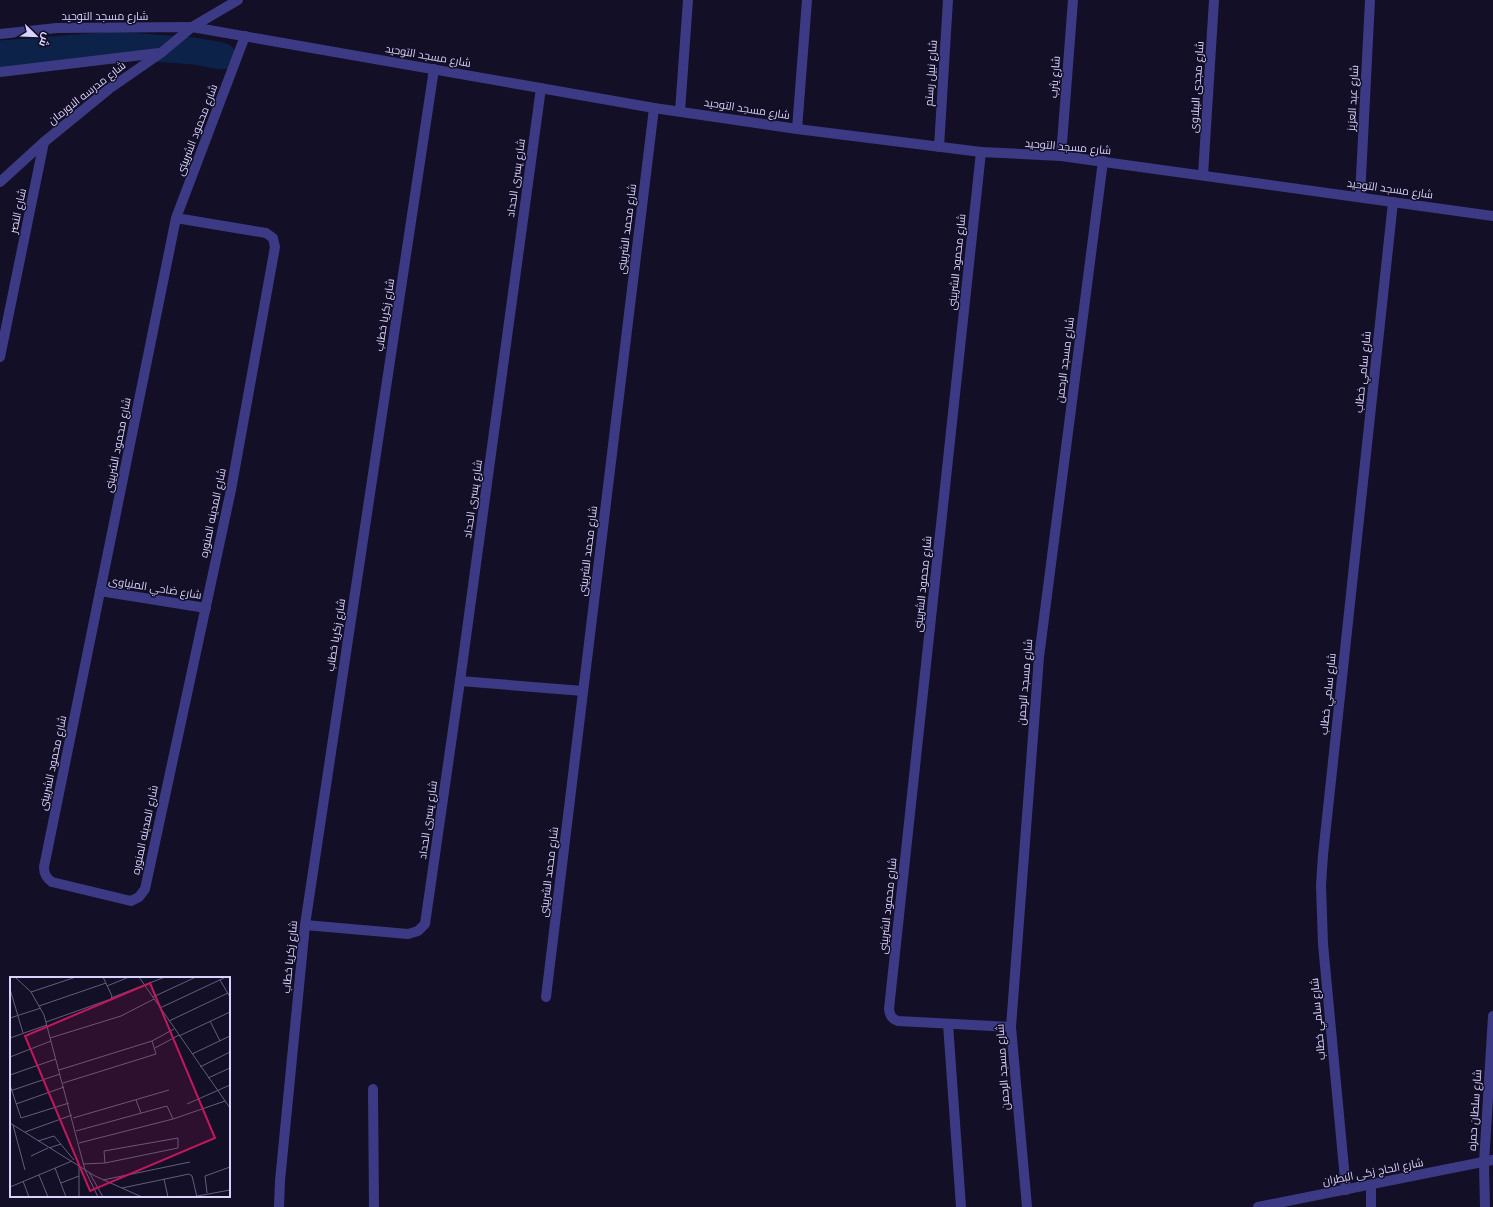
<svg xmlns="http://www.w3.org/2000/svg" width="1493" height="1207" font-family="'Nunito Sans',Cairo,sans-serif">
  <style>
    .lines { fill: none; stroke-linecap: round; stroke-linejoin: round }
    .canal { stroke: #0c2248; stroke-width: 27 }
    .minor { stroke: #3d3a85; stroke-width: 10 }
    .labels { text-anchor: middle; dominant-baseline: central; stroke-width: 3; stroke-linejoin: round; paint-order: stroke }
    .street-label { font-size: 11px; fill: #d9d4ff; stroke: #130f26 }
    .inset-road { fill: none; stroke: #625e7d; stroke-width: 1 }
    .view { fill: #c2185b; fill-opacity: 0.15; stroke: #c2185b; stroke-width: 2 }
    .inset-edge { fill: none; stroke: #d9d4ff; stroke-width: 2 }
  </style>
  <rect width="100%" height="100%" fill="#130f26"/>
  <g class="lines">
    <path class="canal" d="M0,54l115,-9 79,6 28,5"/>
    <g class="minor">
      <path d="M0,34l57,-6 135,-1 462,81 143,21 184,23 80,4 432,60"/>
      <path d="M0,72l159,-19"/>
      <path d="M680,111l8,-111"/>
      <path d="M797,129l10,-129"/>
      <path d="M939,147l9,-147"/>
      <path d="M981,152l-92,857c1,7 3,10 9,12l113,6"/>
      <path d="M1061,156l12,-156"/>
      <path d="M1203,175l11,-175"/>
      <path d="M0,182l44,-40 65,-53 52,-36 31,-26 46,-27"/>
      <path d="M1360,197l10,-197"/>
      <path d="M176,218l90,15 7,5 2,9 -44,243 -86,399 -6,8 -8,4 -79,-19c-6,-4 -8,-8 -8,-15l132,-649 69,-182"/>
      <path d="M0,357l44,-215"/>
      <path d="M100,591l106,17"/>
      <path d="M460,681l123,10"/>
      <path d="M305,925l103,9 10,-3 7,-7 35,-243 81,-593"/>
      <path d="M546,997l108,-889"/>
      <path d="M948,1024l13,183"/>
      <path d="M373,1089l1,118"/>
      <path d="M1371,1185v22"/>
      <path d="M1346,1190l-23,-246 -2,-59 2,-30 70,-653"/>
      <path d="M279,1207l1,-26 25,-256 129,-856"/>
      <path d="M1027,1207l-16,-180 28,-370 64,-496"/>
      <path d="M1258,1207l235,-47"/>
      <path d="M1485,1207l-1,-44 9,-147"/>
    </g>
  </g>
  <g class="labels">
    <g class="street-label">
      <text x="105" y="16">شارع مسجد التوحيد</text>
      <text transform="translate(428 56) rotate(10)">شارع مسجد التوحيد</text>
      <text transform="translate(931 73) rotate(-86)">شارع نبيل رستم</text>
      <text transform="translate(1055 77) rotate(-86)">شارع يثرب</text>
      <text transform="translate(1197 87) rotate(-86)">شارع مجدى الببلاوى</text>
      <text transform="translate(87 93) rotate(-38)">شارع مدرسه الاورمان</text>
      <text transform="translate(1353 98) rotate(-87)">شارع عبد العزيز</text>
      <text transform="translate(747 109) rotate(9)">شارع مسجد التوحيد</text>
      <text transform="translate(197 130) rotate(-69)">شارع محمود الشربينى</text>
      <text transform="translate(1068 147) rotate(5)">شارع مسجد التوحيد</text>
      <text transform="translate(516 178) rotate(-82)">شارع يسرى الحداد</text>
      <text transform="translate(1390 189) rotate(8)">شارع مسجد التوحيد</text>
      <text transform="translate(18 211) rotate(-78)">شارع النصر</text>
      <text transform="translate(627 229) rotate(-83)">شارع محمد الشربينى</text>
      <text transform="translate(957 262) rotate(-84)">شارع محمود الشربينى</text>
      <text transform="translate(385 315) rotate(-81)">شارع زكريا خطاب</text>
      <text transform="translate(1065 360) rotate(-83)">شارع مسجد الرحمن</text>
      <text transform="translate(1363 372) rotate(-84)">شارع سامي خطاب</text>
      <text transform="translate(118 445) rotate(-79)">شارع محمود الشربينى</text>
      <text transform="translate(473 499) rotate(-82)">شارع يسرى الحداد</text>
      <text transform="translate(213 513) rotate(-78)">شارع المدينه المنوره</text>
      <text transform="translate(588 551) rotate(-83)">شارع محمد الشربينى</text>
      <text transform="translate(923 584) rotate(-84)">شارع محمود الشربينى</text>
      <text transform="translate(155 588) rotate(9)">شارع ضاحي المنياوى</text>
      <text transform="translate(336 635) rotate(-81)">شارع زكريا خطاب</text>
      <text transform="translate(1025 682) rotate(-85)">شارع مسجد الرحمن</text>
      <text transform="translate(1328 694) rotate(-84)">شارع سامي خطاب</text>
      <text transform="translate(53 763) rotate(-78)">شارع محمود الشربينى</text>
      <text transform="translate(428 820) rotate(-82)">شارع يسرى الحداد</text>
      <text transform="translate(145 830) rotate(-78)">شارع المدينه المنوره</text>
      <text transform="translate(549 872) rotate(-83)">شارع محمد الشربينى</text>
      <text transform="translate(888 906) rotate(-84)">شارع محمود الشربينى</text>
      <text transform="translate(290 957) rotate(-84)">شارع زكريا خطاب</text>
      <text transform="translate(1318 1019) rotate(-95)">شارع سامي خطاب</text>
      <text transform="translate(1003 1067) rotate(-94)">شارع مسجد الرحمن</text>
      <text transform="translate(1475 1110) rotate(-86)">شارع سلطان حمزه</text>
      <text transform="translate(1373 1172) rotate(-11)">شارع الحاج زكى البطران</text>
    </g>
  </g>
  <g transform="translate(10 977)">
    <rect width="220" height="220" fill="#130f26"/>
    <path class="inset-road" d="M5,0l16,15 13,23 41,155 13,27M129,0l91,131M210,3l10,17M97,9l22,-9M0,12l13,44M21,15l45,-15M143,20l43,-20M101,21l54,-21M29,29l67,-23M150,31l66,-31M0,41l31,-10M159,44l59,-28M200,44l10,20M36,45l65,-23 1,-3 -9,-19M169,59l51,-24M0,61l37,-13M40,61l71,-22 33,-17M145,71l24,-13M182,77l38,-18M0,80l41,-16M190,90l30,-15M49,93l93,-29 22,-12M0,98l46,-16M198,101l22,-10M53,106l93,-29 -4,-13M0,108l11,33 48,-15M0,114l50,-17M126,123l5,13M6,127l48,-17M177,127l43,-19M63,141l96,-28M0,146l85,53 47,21M3,148l12,45M66,154l91,-25 6,13M15,155l47,-17M28,164l16,-5 20,24M69,166l94,-24 52,-18M39,171l12,-4M21,179l17,-8M73,187l22,-1 73,-15v-10l-74,13 1,12M45,191l11,29M79,195l14,25M29,198l9,22M154,202l4,18M93,203l87,-18M13,204l6,16M51,206l18,-7M0,210l62,-26M112,211l67,-14 3,2 5,21M197,216l-2,-17 25,-9M69,220v-31M182,220l38,-7"/>
    <path class="view" d="M140,6l65,155 -125,53 -65,-155z"/>
    <rect width="220" height="220" class="inset-edge"/>
  </g>
  <g transform="translate(36 36) rotate(113)" stroke="#130f26" stroke-width="3" paint-order="stroke">
  <path d="M0-3L7 15L0 10L-7 15Z" fill="#d9d4ff"/>
  <text y="-6" font-size="11" font-weight="bold" text-anchor="middle" fill="#d9d4ff">ش</text>
  </g>
</svg>
